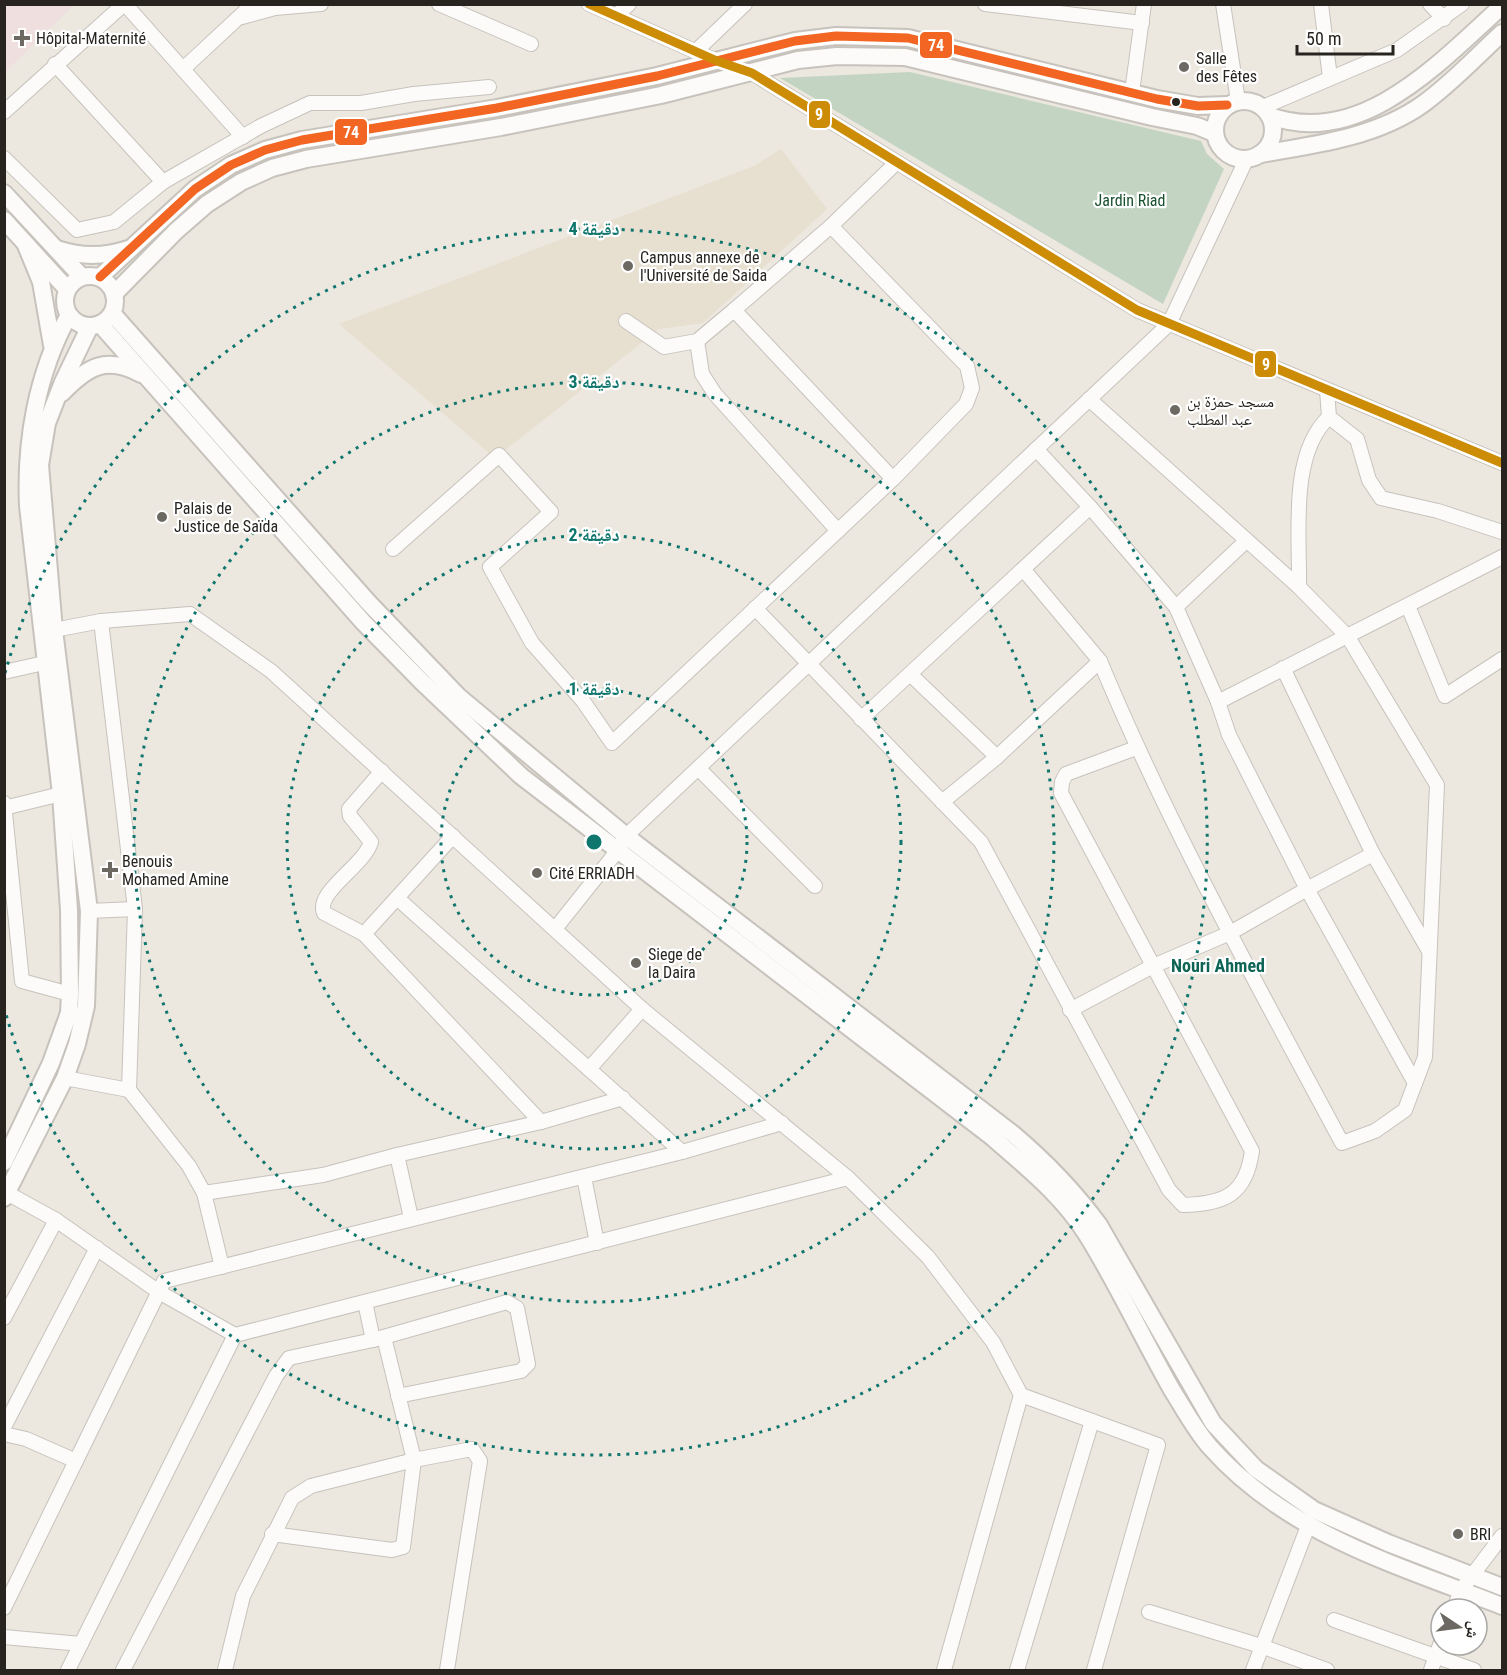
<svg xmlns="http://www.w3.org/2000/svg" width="1507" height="1675" font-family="'Roboto Condensed','Noto Naskh Arabic',sans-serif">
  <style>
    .built { fill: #e7dfcf }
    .medical { fill: #efdfde }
    .garden { fill: #c3d5c2 }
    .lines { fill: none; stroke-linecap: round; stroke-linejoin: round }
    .minor-casing { stroke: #c7c3bc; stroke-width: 16 }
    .major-casing { stroke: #c7c3bc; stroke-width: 20 }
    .minor { stroke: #fcfbfa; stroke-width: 14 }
    .major { stroke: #fcfbfa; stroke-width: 16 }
    .bus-1-casing { stroke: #fff; stroke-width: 14 }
    .bus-2-casing { stroke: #fff; stroke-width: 14 }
    .bus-1 { stroke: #f26522; stroke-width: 9 }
    .bus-2 { stroke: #cd8c06; stroke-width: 9 }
    .ring { fill: none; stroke: #0f766e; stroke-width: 3; stroke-dasharray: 3 6 }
    .poi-dot { fill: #6c6862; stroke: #fff; stroke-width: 2 }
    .bus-dot { fill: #27241f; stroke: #fff; stroke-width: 2 }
    .labels { text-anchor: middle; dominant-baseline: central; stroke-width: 4.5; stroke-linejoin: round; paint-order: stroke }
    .poi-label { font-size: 16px; fill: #27241f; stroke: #fff; text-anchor: start }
    .park-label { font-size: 16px; fill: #18512e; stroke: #fff }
    .neighbourhood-label { font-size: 18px; font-weight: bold; fill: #0f6555; stroke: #fff }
    .centre { fill: #0f766e; stroke: #fff; stroke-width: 3 }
    .ring-label { font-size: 18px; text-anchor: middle; font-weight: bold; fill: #0f766e; stroke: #fff; stroke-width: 4.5; stroke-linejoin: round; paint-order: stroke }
    .line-badge { stroke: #fff; stroke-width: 2 }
    .badge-label { font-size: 16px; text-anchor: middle; font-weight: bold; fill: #fff }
  </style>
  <rect width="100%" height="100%" fill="#ece7df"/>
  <path class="built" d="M781,149l46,60 -124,114 -44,6 -164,129 -156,-134 415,-158z"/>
  <path class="medical" d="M5,4h69v1l-69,67z"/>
  <path class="garden" d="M910,72l291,69 6,13 17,15 -61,135 -383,-226z"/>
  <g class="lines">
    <defs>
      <g id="minor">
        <path d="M125,4l118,133"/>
        <path d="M439,4l92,40"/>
        <path d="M589,4l128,57 35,12 385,237 365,153"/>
        <path d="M985,4l157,19"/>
        <path d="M1223,4l15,97"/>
        <path d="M1321,4l9,74"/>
        <path d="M1430,4l14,15"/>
        <path d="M616,16l13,-12"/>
        <path d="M242,17l33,-9 46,-4"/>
        <path d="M695,52l50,-48"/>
        <path d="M55,64l108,118"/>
        <path d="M183,69l70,-65"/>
        <path d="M1132,92l12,-88"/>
        <path d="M1263,107l134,-57 65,-46"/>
        <path d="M4,112l120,-108"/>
        <path d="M4,158l73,72 37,-8 49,-40 98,-56 49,-23h51l53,-9 75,-7"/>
        <path d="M626,321l38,26 33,-6 37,-31"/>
        <path d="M697,341l5,33 13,20 123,137"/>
        <path d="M1327,390l2,27 28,22 12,41 12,18 57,13 64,21"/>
        <path d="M1036,449l54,58 86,100"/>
        <path d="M893,479l-159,-169 97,-84 65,-63"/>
        <path d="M1246,541l-70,66 42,95 11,33 78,154 108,194"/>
        <path d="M393,549l106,-94 52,57 -61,55 42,76 51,58 29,42 281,-264 73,-75 6,-16 -5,-22 -136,-140"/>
        <path d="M1023,569l77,92"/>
        <path d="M1299,587c1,-51 -10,-133 30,-170"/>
        <path d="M1408,606l37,90 57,-37"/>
        <path d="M755,608l226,234 188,348 14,15c41,-1 63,-10 69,-54l-191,-358 1,-11 4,-8 70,-26"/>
        <path d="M101,621l34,288 -6,181 60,76 15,27 18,74"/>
        <path d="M54,630l47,-9 89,-7 81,57 371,338 206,169 80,79 65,85 28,53 -77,275"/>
        <path d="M1283,668l90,186 56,97"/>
        <path d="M4,672l40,-9"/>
        <path d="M910,674l87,83"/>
        <path d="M1218,702l284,-145"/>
        <path d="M861,719l229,-212"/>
        <path d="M698,768l117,118"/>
        <path d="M382,771l-33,38 1,7 21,26c-7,24 -56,50 -47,71l40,21 177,188"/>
        <path d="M942,802l55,-45 103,-96c69,166 157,323 242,482l33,-12 30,-21 20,-53 12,-272 -89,-148 -49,-50 -210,-188"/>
        <path d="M4,803l18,178 48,13"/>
        <path d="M4,808l57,-14"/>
        <path d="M397,898l285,254"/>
        <path d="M89,911l46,-2"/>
        <path d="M555,929l63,-79 8,-14 543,-512 77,-164"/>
        <path d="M364,934l89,-98"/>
        <path d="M1070,1010l81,-43 79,-34 77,-44 66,-35"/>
        <path d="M589,1069l53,-60"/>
        <path d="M65,1078l64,12"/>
        <path d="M584,1177l13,66"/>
        <path d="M7,1193l49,27 103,72 76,43 613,-157"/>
        <path d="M204,1193l119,-18 74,-20"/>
        <path d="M411,1218l-14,-63 144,-33 82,-24"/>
        <path d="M365,1302l8,38"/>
        <path d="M4,1318l52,-98"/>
        <path d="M1021,1395l137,50 -64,225"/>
        <path d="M4,1427l93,-179"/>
        <path d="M4,1434l22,5 50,22"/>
        <path d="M272,1534l120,16 11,-3 11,-87 -30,-123"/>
        <path d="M4,1608l160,-327 518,-129 100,-29"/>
        <path d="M1454,1609l7,-19 41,-54"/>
        <path d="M1149,1612l112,34 66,24"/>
        <path d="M1334,1620l140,50"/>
        <path d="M4,1637l77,7"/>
        <path d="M68,1670l167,-335"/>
        <path d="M123,1670l153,-294 13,-18 84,-18 134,-38 10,6 11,56 -7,7 -123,25"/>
        <path d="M225,1670l18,-74 49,-98 19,-12 103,-26 58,-11 8,12 -33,209"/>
        <path d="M1017,1670l75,-249"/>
        <path d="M1253,1670l55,-144"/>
        <path d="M1431,1670l10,-28"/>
      </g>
      <g id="major">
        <circle cx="1244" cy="130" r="29"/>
        <path d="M1270,116c91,33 171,-55 232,-110"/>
        <path d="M1260,154c55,-9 117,-17 163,-50 28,-20 54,-48 79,-71"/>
        <path d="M4,193l77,83"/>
        <path d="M4,220l63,69"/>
        <path d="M25,243l16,39 11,63"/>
        <path d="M57,249c25,8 46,8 71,0"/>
        <circle cx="90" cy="301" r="25"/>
        <path d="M100,277l95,-88 36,-24 34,-15 37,-10 195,-32 160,-32 138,-35 41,-5 72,2 249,61 41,7 29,-1"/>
        <path d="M114,294l62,-63 31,-27 34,-22 31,-14 34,-9 195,-32 160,-32 137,-35 39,-4 68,1 247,60 45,9 17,7"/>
        <path d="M112,313l256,289 91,95 167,139 387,298c33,28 61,57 86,91l114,198 43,46 58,41 74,33 114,44"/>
        <path d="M100,324l263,298 59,60 99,94 471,361c34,30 70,58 95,98 31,50 56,104 85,155 12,19 23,40 38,57 77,87 187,118 292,159"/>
        <path d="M62,393c25,-26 44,-38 79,-19"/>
        <path d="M4,1162l47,-99 18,-50 1,-19 -1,-84 -8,-116 -33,-288c-3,-65 9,-133 41,-191"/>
        <path d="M4,1198l61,-120 12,-34 9,-38 3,-95 -35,-281 -14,-165 7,-42 16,-41 27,-56"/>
      </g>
    </defs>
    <use href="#minor" class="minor-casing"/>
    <use href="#major" class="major-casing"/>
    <use href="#minor" class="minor"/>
    <use href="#major" class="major"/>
    <defs>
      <path id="bus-1" d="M100,277l95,-88 36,-24 34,-15 37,-10 195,-32 160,-32 138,-35 41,-5 72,2 249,61 41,7 29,-1"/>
      <path id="bus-2" d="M589,4l128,57 35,12 385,237 365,153"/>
    </defs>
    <use href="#bus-1" class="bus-1-casing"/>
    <use href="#bus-2" class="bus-2-casing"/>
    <use href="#bus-1" class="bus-1"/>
    <use href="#bus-2" class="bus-2"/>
  </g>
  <g class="ring">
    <circle cx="594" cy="842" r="153"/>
    <circle cx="594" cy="842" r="307"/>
    <circle cx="594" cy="842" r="460"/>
    <path d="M5 673A613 613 0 1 1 5 1011"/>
  </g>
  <g class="poi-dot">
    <path d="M19 29h6v6h6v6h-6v6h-6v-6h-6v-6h6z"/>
    <circle cx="1184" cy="67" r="6"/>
    <circle cx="628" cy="266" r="6"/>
    <circle cx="1175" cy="410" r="6"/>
    <circle cx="162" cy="517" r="6"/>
    <path d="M107 861h6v6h6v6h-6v6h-6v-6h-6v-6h6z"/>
    <circle cx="537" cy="873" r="6"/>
    <circle cx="636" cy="963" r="6"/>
    <circle cx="1458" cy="1534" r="6"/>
  </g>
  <circle class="bus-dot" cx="1176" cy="102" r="5"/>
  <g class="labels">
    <g class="poi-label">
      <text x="36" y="38">Hôpital-Maternité</text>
      <text x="1196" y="58">Salle<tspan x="1196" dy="18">des Fêtes</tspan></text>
      <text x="640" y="257">Campus annexe de<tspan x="640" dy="18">l'Université de Saida</tspan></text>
      <text x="1187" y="401">مسجد حمزة بن<tspan x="1187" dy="18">عبد المطلب</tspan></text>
      <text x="174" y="508">Palais de<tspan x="174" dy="18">Justice de Saïda</tspan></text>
      <text x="122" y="861">Benouis<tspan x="122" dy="18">Mohamed Amine</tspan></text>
      <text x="549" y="873">Cité ERRIADH</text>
      <text x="648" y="954">Siege de<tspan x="648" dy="18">la Daira</tspan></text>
      <text x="1470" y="1534">BRI</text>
    </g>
    <g class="park-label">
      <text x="1130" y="200">Jardin Riad</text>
    </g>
    <g class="neighbourhood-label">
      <text x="1218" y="965">Nouri Ahmed</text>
    </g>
  </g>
  <circle cx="594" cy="842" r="9" class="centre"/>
  <g class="ring-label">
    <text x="594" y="235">4 دقيقة</text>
    <text x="594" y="388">3 دقيقة</text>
    <text x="594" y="541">2 دقيقة</text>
    <text x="594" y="695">1 دقيقة</text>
  </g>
  <g class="line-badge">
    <rect x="919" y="31" width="34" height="28" rx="6" fill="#f26522"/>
    <rect x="808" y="100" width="23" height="29" rx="6" fill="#cd8c06"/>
    <rect x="334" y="118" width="34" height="28" rx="6" fill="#f26522"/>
    <rect x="1254" y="350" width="23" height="28" rx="6" fill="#cd8c06"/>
  </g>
  <g class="badge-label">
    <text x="936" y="51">74</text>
    <text x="819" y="120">9</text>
    <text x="351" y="138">74</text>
    <text x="1266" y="370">9</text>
  </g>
  <rect width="1507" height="1675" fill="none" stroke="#27241f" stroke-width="12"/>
  <g transform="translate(1459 1627) rotate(103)"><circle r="28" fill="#ffffff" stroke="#a9a7a5" stroke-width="1.5"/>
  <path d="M0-4.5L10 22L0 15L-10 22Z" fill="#6c6862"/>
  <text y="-9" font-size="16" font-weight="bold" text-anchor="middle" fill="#27241f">ش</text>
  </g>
  <path d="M1297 45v9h96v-9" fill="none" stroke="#27241f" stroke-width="3"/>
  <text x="1306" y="45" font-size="18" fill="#27241f" stroke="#ffffff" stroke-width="4.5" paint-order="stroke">50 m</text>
</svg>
